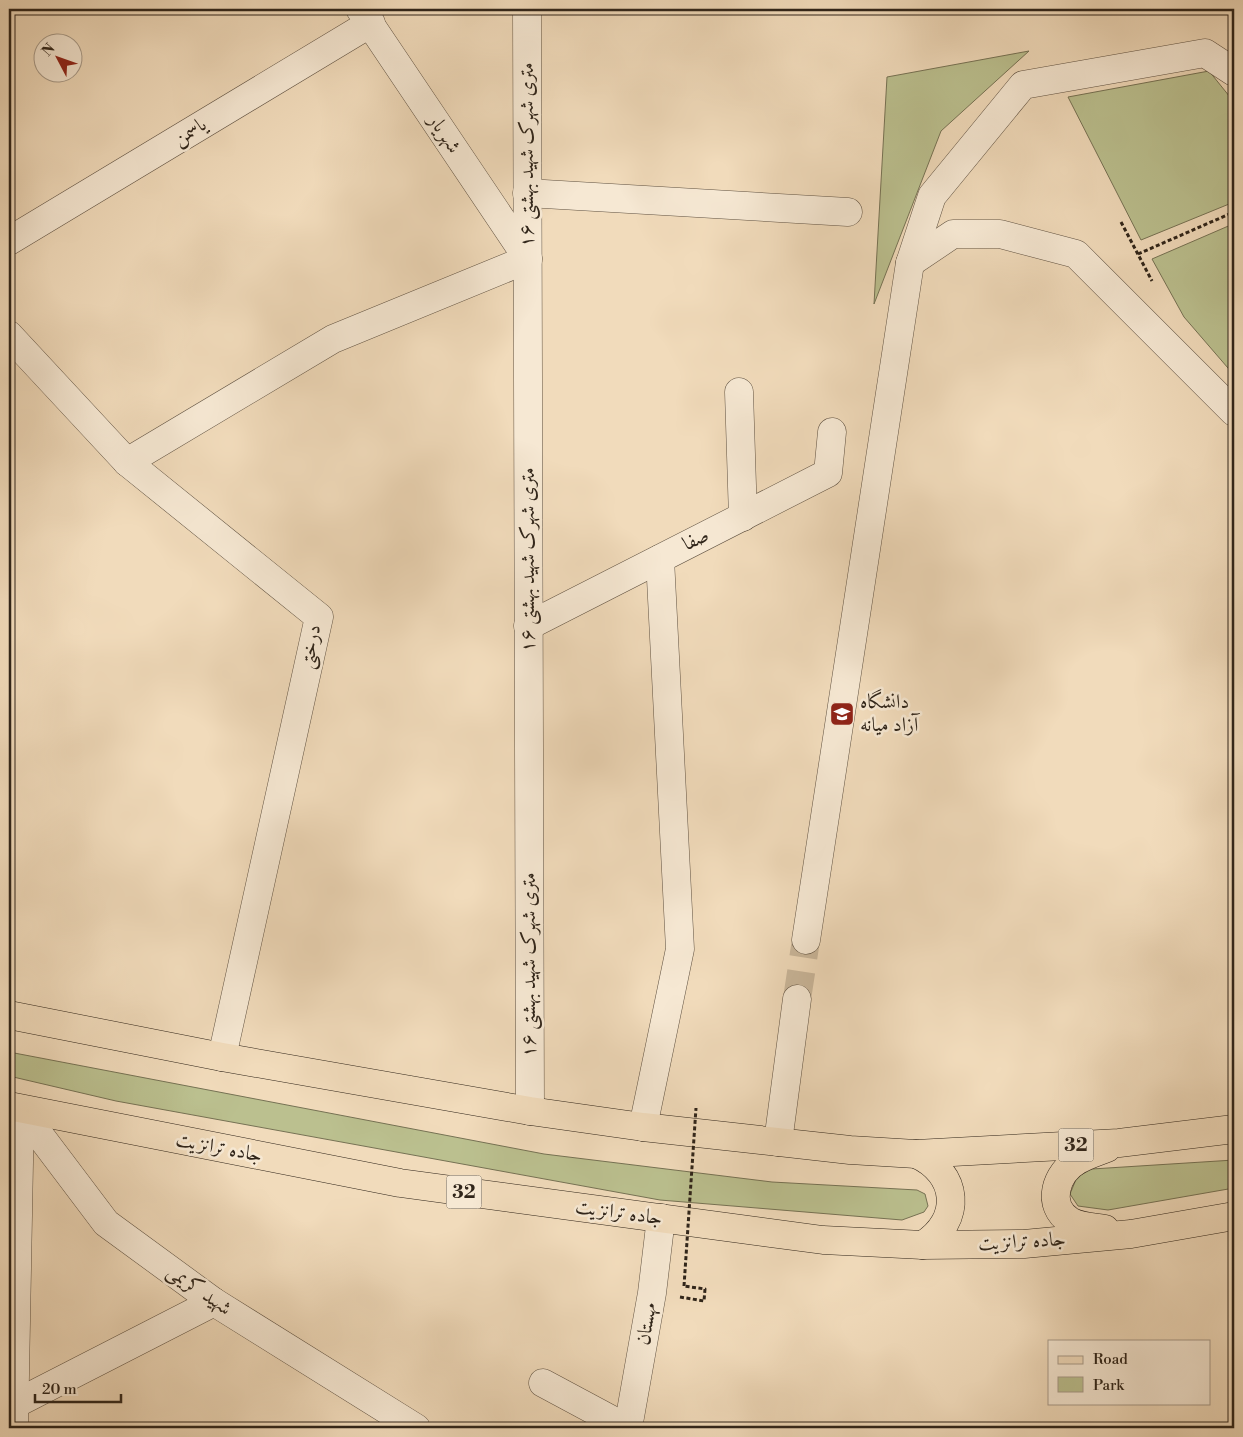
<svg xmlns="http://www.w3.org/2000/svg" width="1243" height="1437" font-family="'Libre Bodoni',Amiri,serif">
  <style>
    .green { fill: #bbc08f; stroke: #767254 }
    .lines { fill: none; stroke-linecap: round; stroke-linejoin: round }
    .minor-tunnel { stroke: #cab79b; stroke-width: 28; stroke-dasharray: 28 14; stroke-linecap: butt }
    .minor-casing { stroke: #605242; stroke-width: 29 }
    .major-casing { stroke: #30251a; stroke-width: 29 }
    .path { stroke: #30251a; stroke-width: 3; stroke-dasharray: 4 2.5; stroke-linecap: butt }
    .minor { stroke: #f6e8d3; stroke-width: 28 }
    .major { stroke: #f1dbbb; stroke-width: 28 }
    .path-bridge { stroke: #30251a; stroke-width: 3; stroke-dasharray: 4 2.5; stroke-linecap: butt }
    .labels { text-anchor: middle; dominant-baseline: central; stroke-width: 5; stroke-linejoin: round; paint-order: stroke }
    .shield { fill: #f6e8d3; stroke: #6b6052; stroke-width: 1 }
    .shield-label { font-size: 19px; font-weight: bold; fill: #30251a }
    .street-label { font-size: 20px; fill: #30251a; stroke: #f6e8d3 }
    .poi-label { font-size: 20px; fill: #30251a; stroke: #f6e8d3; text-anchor: start }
  </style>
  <rect width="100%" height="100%" fill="#f1dbbb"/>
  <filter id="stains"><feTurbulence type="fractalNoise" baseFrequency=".004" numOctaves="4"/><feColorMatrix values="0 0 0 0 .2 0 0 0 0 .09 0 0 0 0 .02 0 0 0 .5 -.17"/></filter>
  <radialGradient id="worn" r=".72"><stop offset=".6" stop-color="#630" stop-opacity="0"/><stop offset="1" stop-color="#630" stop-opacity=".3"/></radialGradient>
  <g class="green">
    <path d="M1029,51l-88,80 -67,173 13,-227z"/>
    <path d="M1209,71l25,31v100l-93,38 -73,-143z"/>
    <path d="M1233,224l1,2v149l-50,-58 -32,-58z"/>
    <path d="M9,1052l535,102 228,28 145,8 8,4 3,12 -4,6 -22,8 -242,-20 -544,-99 -107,-25z"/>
    <path d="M1234,1160v28l-126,22 -30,-4 -8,-12 7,-17 15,-8z"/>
  </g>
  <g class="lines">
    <path class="minor-tunnel" d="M797,999l9,-59"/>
    <defs>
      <g id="minor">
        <path d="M527,9l3,1102"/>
        <path d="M527,193l321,19"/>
        <path d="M9,241l362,-218"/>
        <path d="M910,263l43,-29h47l76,20 158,158"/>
        <path d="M9,335l118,127 192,155 -97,440"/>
        <path d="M739,392l4,125"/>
        <path d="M127,462l206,-123 195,-80 -168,-250"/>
        <path d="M528,626l300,-153 4,-41"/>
        <path d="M806,940l104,-677 22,-67 91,-111 182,-32 29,19"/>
        <path d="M20,1109l86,114 108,79 202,126"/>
        <path d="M643,1127l37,-178 -20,-390"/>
        <path d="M778,1142l19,-143"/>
        <path d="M543,1383l84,45"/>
        <path d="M15,1404l199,-102"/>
        <path d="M14,1428l6,-319"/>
        <path d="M628,1428l24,-135 9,-75"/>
      </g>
      <g id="major">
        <path d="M9,1015l213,42 308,54 113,16 207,23 66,4 203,-11 115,-14"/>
        <path d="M9,1106l391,77 423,57 100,5 101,-1 107,-10 103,-18"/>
        <path d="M916,1154c43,19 47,66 7,91"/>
        <path d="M1105,1229c-11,-2 -25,-2 -35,-8 -25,-16 -14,-48 8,-61 9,-5 19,-8 29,-12"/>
      </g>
    </defs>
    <use href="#minor" class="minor-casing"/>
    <use href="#major" class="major-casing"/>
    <g class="path">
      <path d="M1121,222l31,59"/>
      <path d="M1138,254l96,-42"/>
      <path d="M680,1297l24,4 1,-12 -21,-3"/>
    </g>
    <use href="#minor" class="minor"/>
    <use href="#major" class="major"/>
    <path class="path-bridge" d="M684,1286l12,-178"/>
  </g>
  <defs>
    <symbol id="university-square" viewBox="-11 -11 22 22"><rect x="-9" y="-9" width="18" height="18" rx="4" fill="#8f2418" stroke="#f6e8d3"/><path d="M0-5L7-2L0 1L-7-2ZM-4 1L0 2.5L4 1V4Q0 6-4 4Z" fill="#fff"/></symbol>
  </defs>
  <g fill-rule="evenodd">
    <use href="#university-square" x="828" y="700" width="28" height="28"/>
  </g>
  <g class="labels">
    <g class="shield">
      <rect x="1058.5" y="1128.5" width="35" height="33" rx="4"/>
      <rect x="446.5" y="1175.5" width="35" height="33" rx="4"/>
    </g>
    <g class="shield-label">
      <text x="1076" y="1145">32</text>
      <text x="464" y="1192">32</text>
    </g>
    <g class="street-label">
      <text transform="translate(190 132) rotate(-31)">یاسمن</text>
      <text transform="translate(444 134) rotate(56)">شهریار</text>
      <text transform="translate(527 155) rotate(-90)">۱۶ متری شهرک شهيد بهشتی</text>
      <text transform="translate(696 540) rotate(-27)">صفا</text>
      <text transform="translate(528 560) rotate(-90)">۱۶ متری شهرک شهيد بهشتی</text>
      <text transform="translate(311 647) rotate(-80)">درختی</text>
      <text transform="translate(529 965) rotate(-90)">۱۶ متری شهرک شهيد بهشتی</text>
      <text transform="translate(219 1148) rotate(11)">جاده ترانزیت</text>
      <text transform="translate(619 1213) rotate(8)">جاده ترانزیت</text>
      <text transform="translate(1022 1242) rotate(-3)">جاده ترانزیت</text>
      <text transform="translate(199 1290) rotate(35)">شهید کریمی</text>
      <text transform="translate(647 1324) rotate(-80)">مهستان</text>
    </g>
    <g class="poi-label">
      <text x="860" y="702">دانشگاه<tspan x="860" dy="23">آزاد میانه</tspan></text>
    </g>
  </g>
  <rect width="1243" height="1437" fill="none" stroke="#f1dbbb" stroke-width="30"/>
  <rect x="10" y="10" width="1223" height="1417" fill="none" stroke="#30251a" stroke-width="2.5"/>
  <rect x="15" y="15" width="1213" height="1407" fill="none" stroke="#30251a"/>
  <rect x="1048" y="1340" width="162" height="65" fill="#f6e8d3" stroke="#a79a89"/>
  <rect x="1058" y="1356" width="25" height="8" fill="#f1dbbb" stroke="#a79a89"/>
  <text x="1093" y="1364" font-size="15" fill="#30251a">Road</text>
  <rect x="1058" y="1377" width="25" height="15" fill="#bbc08f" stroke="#a79a89"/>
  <text x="1093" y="1390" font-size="15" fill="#30251a">Park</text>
  <g transform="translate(58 58) rotate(311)"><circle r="24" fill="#f6e8d3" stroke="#a79a89"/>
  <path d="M0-4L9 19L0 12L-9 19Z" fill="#8f2418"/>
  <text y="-8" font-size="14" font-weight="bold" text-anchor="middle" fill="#30251a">N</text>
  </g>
  <path d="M35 1394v8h86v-8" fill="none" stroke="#30251a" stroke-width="2.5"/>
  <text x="42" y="1394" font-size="15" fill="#30251a" stroke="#f6e8d3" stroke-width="4" paint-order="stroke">20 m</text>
  <rect width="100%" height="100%" filter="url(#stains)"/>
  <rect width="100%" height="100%" fill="url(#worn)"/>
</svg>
